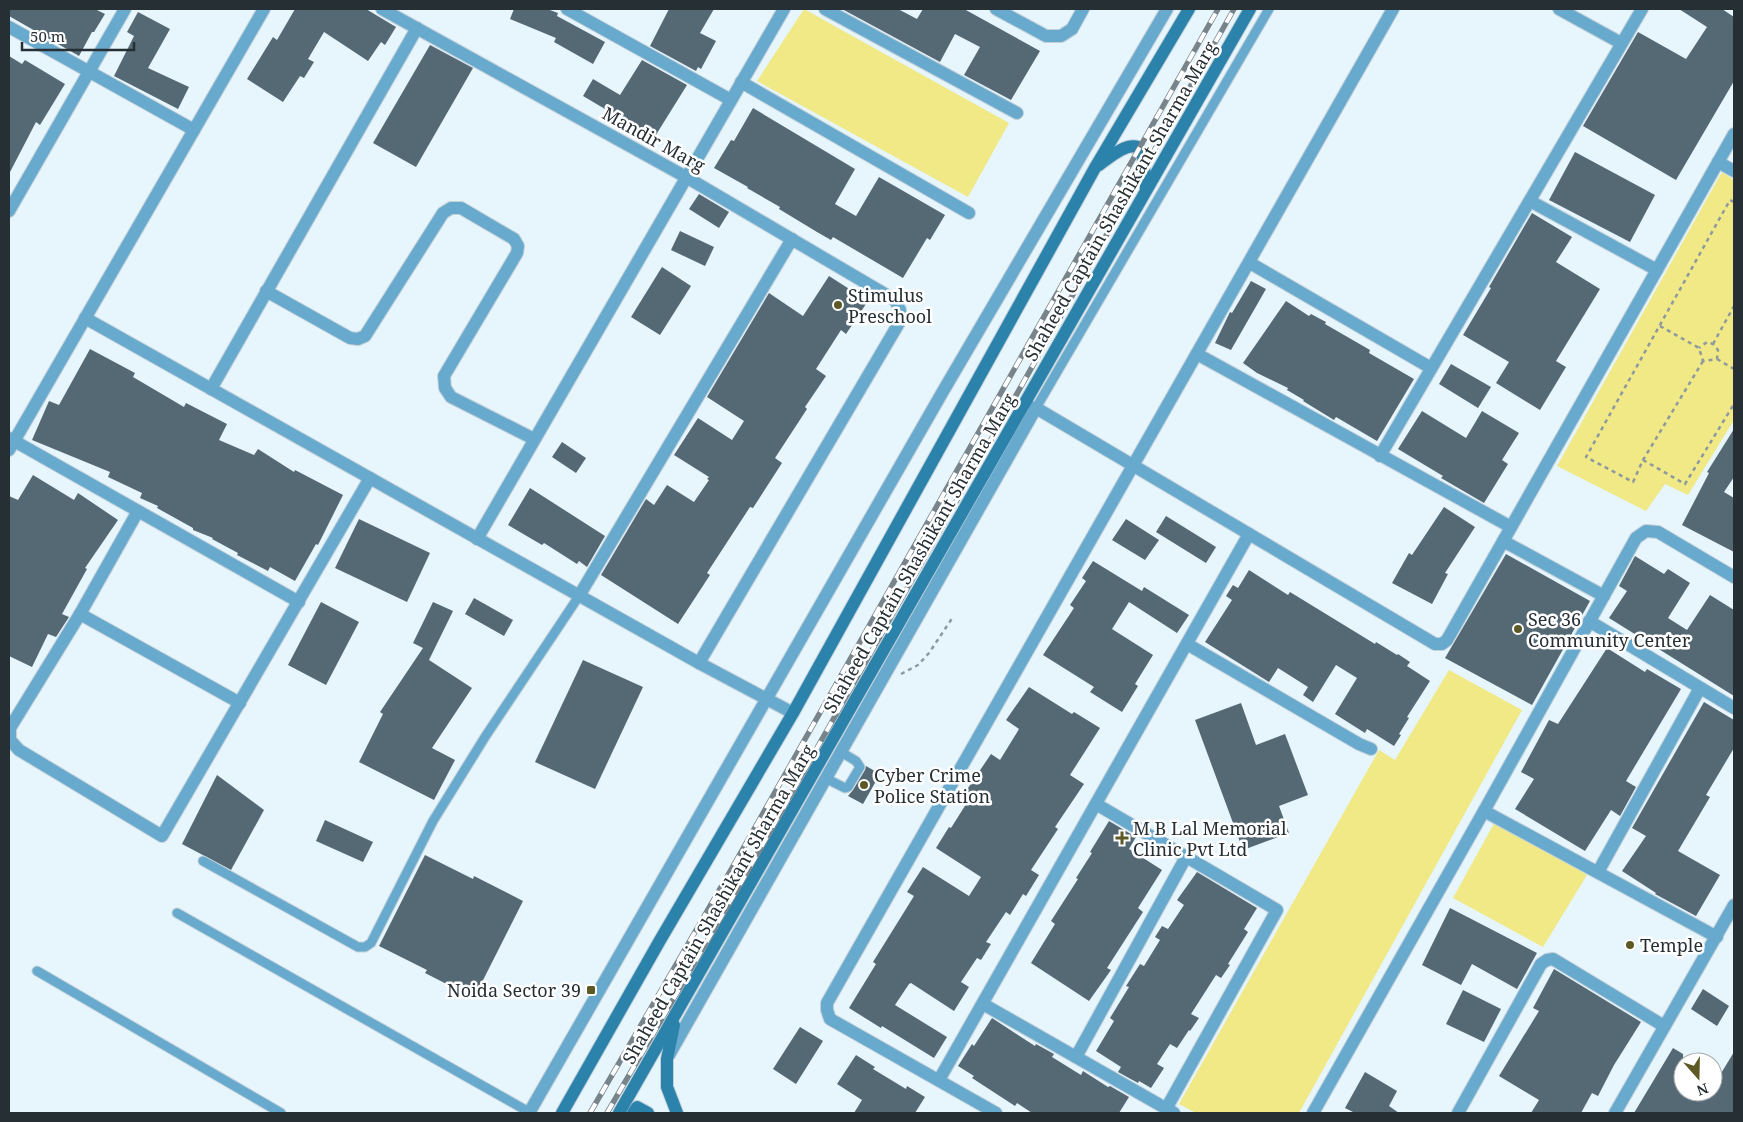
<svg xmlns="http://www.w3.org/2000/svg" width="1743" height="1122" font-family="'Noto Serif',serif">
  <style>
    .green { fill: #f0e986 }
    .building { fill: #556975 }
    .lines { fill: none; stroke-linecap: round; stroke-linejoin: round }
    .service-casing { stroke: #c4d1d9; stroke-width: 11 }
    .minor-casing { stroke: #c4d1d9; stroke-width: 14 }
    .tertiary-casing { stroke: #c4d1d9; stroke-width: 14 }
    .secondary-casing { stroke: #c4d1d9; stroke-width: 14 }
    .path { stroke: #8d999f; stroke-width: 2.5; stroke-dasharray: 4 4; stroke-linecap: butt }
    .service { stroke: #68aacd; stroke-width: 9 }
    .minor { stroke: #68aacd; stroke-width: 12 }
    .tertiary { stroke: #68aacd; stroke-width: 12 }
    .secondary { stroke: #2b83ac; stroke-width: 12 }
    .rail-casing { stroke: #79848a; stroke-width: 5.5 }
    .rail { stroke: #fff; stroke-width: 4; stroke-dasharray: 11; stroke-linecap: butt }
    .poi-dot { fill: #5d5925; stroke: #fff; stroke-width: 2 }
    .labels { text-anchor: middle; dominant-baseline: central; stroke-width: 5; stroke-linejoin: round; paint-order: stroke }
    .street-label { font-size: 18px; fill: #262f34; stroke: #fff }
    .poi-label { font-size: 18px; fill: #262f34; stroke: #fff; text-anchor: start }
  </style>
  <rect width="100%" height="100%" fill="#e7f5fd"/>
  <g class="green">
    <path d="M804,9l205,114 -41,74 -211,-116z"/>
    <path d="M1722,172l12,8v240l-46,75 -23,-11 -19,27 -89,-45z"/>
    <path d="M1449,670l73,40 -223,403h-103l-17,-9 200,-354 16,10z"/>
    <path d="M1497,818l90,57 -44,72 -90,-49z"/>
  </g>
  <g class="building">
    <path d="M9,9h86l10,5 -11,18h-2l-13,24 -70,-40z"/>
    <path d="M295,9h71l30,18 -11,18 -4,-3 -13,19 -44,-29 -16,27 6,3 -10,16 -4,-2 -17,26 -36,-23 26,-42 4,3z"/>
    <path d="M514,9h33l11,4 -1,3 48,26 -12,22 -39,-22 2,-4 -46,-19z"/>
    <path d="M669,9h45l-14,24 16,8 -15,28 -3,-2 -2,4 -46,-25z"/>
    <path d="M842,9h56l19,10 6,-10h41l76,42 -29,49 -47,-25 16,-28 -25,-13 -15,28z"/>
    <path d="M1679,9h43l12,8v64l-58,99 -93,-54 55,-94 48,27 21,-32z"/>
    <path d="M138,12l32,17 -22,39 41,19 -11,22 -64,-33 20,-40 -7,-4z"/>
    <path d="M430,45l43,23 -57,99 -43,-24z"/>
    <path d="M9,56l13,8 3,-4 40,24 -25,41 -4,-3 -27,52z"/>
    <path d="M642,60l45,25 -33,53 -71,-42 10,-17 27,16z"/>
    <path d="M753,108l102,61 -20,35 21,12 23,-39 66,38 -15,25 -3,-2 -24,40 -70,-41 -2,3 -14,-8 -38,-23 1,-2 -33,-19 1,-1 -34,-19 17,-28 3,1z"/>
    <path d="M1575,152l80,43 -25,47 -81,-42z"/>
    <path d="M699,194l30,18 -10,16 -30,-19z"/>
    <path d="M1532,213l40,24 -16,25 44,27 -44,72 10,6 -26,43 -44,-27 13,-21 -46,-27 28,-47 -2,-1z"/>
    <path d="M680,231l34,16 -9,19 -34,-16z"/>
    <path d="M662,267l29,19 -31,49 -29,-18z"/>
    <path d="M829,276l39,25 -22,33 -5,-4 -25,39 10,7 -21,31 2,2 -32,49 7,5 -29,45 -3,-1 -43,66 3,2 -32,49 -77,-49 45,-76 8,6 13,-20 27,17 15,-22 -2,-1 2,-2 -35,-22 24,-37 34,22 12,-19 -37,-24 62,-104 34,23z"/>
    <path d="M1251,281l15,8 -35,61 -16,-7 15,-31 2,1z"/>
    <path d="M1286,301l23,15 2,-2 15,8 -1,2 45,26 -1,3 45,26 -37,62 -41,-24 -2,3 -31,-19 1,-1 -17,-10 1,-2 -31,-15 -14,-10z"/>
    <path d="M90,349l45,24 -2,4 51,30 2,-4 41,21 -8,16 35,15 4,-6 36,23 1,-2 48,25 -25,50 -2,-1 -21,37 -25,-14 -2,4 -31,-16 1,-2 -26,-14 1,-1 -20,-8v-2l-36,-20 1,-2 -18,-8 2,-5 -34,-16 2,-5 -78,-32 17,-39 10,4z"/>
    <path d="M1451,364l40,23 -13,21 -39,-24z"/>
    <path d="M1422,411l44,27 16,-27 37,22 -17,27 6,4 -24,39 -43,-25 2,-2 -45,-27z"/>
    <path d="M1734,429v48l-10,15 10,6v54l-52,-27 27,-52 -2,-1z"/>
    <path d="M562,442l24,16 -10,15 -24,-16z"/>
    <path d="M33,475l41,25 4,-7 40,27 -33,48 2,1 -25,45 7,3 -13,20 -8,-3 -16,33 -23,-11v-160l9,4z"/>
    <path d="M530,488l75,48 -18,31 -8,-6 -2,3 -33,-21 -2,2 -34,-20z"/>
    <path d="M1444,507l31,20 -30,46 3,1 -16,30 -40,-21 17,-30 3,2z"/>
    <path d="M1166,516l50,31 -10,16 -50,-31z"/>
    <path d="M359,519l71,34 -23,49 -72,-34z"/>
    <path d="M1126,519l33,21 -14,20 -33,-20z"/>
    <path d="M1506,554l84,47 -58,104 -87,-47z"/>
    <path d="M1635,556l29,18 4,-5 22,14 -22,35 19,12 23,-35 24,15v86l-125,-78 18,-27 -8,-5z"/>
    <path d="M1093,561l49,30 2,-4 45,28 -12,18 -48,-31 -17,27 41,26 -18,29 3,2 -16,26 -32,-20 4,-5 -51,-32 31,-47 -4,-3 16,-24 -4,-3z"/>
    <path d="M1249,570l39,25 2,-3 85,52 1,-2 21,13 1,-1 12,8 -3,4 23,15 -23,36 2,1 -10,16 2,1 -7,11 -27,-17 -2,4 -30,-19 22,-36 -21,-13 -23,37 -10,-7 5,-8 -30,-19 -9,14 -64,-40 27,-42 -6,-4 7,-11 5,3z"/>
    <path d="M474,598l39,22 -9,16 -39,-22z"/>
    <path d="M321,602l38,20 -33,63 -38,-20z"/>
    <path d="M433,602l20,9 -24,49 43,28 -40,60 23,12 -21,40 -75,-38 24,-48 -3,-2 43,-64 -10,-5z"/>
    <path d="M1607,648l38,24 2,-3 34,20 -55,92 10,6 -16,29 -9,-6 -26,41 -70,-42 19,-30 -13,-7 28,-52 9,4z"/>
    <path d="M583,660l60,27 -48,102 -60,-27z"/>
    <path d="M1029,687l43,27 2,-2 26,16 -30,47 14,9 -29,43 3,2 -27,41 8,5 -13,21 -3,-2 -13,21 -4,-3 -20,30 5,2 -10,16 -4,-2 -16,24 8,5 -15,24 -43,-28 -2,1 -14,21 52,32 -13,21 -52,-32 -1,2 -32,-20 27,-44 -3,-2 41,-66 -7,-4 16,-25 46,29 12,-19 -45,-29 13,-21 2,1 17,-27 -6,-4 29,-43 9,6 19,-31 -13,-9z"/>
    <path d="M1704,702l30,18v28l-28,47 4,2 -32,54 42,24 -24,41 -41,-22 1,-1 -34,-22 24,-35 -14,-8z"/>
    <path d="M1241,703l15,42 29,-11 23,61 -29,11 10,27 -46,17 -48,-130z"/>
    <path d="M866,766l14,8 -17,30 -15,-8 5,-6 12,-20z"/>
    <path d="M217,775l47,35 -33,60 -49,-26z"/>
    <path d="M325,820l48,22 -10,20 -47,-21z"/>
    <path d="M1109,821l27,16 -7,12 33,21 -24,38 5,4 -36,56 4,2 -22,31 -58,-38 24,-39 -4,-3 27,-42 -2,-1 16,-25 -2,-1z"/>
    <path d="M425,855l48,24 1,-3 49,25 -49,97 -49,-25 2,-3 -48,-24z"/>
    <path d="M1197,872l60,36 -13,21 4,3 -20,32 2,1 -9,13 -5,-3 -25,39 8,4 -9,13 -1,-1 -12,18 -7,-4 -13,20 7,4 -13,20 -12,-7 -1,2 -20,-11 3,-5 -25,-16 18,-30 -4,-3 19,-31 -3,-1 14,-22 4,2 16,-26 -5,-3 7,-11 6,3 16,-24 -7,-5z"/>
    <path d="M1450,908l87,45 -20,36 -45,-25 -11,21 -39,-20z"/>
    <path d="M1554,969l87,53 -27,43 -16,31 -6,-3 -11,20h-50l8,-13 -40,-24 40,-65 -6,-3z"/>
    <path d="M1703,989l26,17 -12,20 -26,-17z"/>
    <path d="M1463,990l38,19 -17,33 -38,-18z"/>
    <path d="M992,1018l43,28 1,-2 18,10 -2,3 29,18 2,-4 25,16 2,-1 19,11 -10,16h-87l-15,-10 -2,3 -43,-28 2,-2 -16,-10 14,-22 2,2z"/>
    <path d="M800,1027l23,14 -27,43 -23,-15z"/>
    <path d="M1673,1048l10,6v38h30v-21l7,4 14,-23v61h-100z"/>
    <path d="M856,1055l19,12 -2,2 33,20 1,-3 18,11 -10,16h-61l8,-13 -25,-16z"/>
    <path d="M1365,1072l32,19 -8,15 10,7h-44l-10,-5z"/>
  </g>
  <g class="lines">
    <defs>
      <g id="service">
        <path d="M1031,405l5,3 233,-399"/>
        <path d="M827,779l18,9 3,-1 12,-20 -4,-6 -15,-9"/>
        <path d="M203,861l155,86h7l6,-4 62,-122 52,-84 94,-141"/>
        <path d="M177,913l352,199"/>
        <path d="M37,971l244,142"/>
      </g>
      <g id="minor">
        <path d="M382,9l304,168 209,123 5,10 -1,13 -200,340"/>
        <path d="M567,9l164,91"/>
        <path d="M825,9l192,104"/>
        <path d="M996,9l50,27h15l11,-7 11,-20"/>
        <path d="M1559,9l62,34"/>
        <path d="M9,27l185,103"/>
        <path d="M741,82l228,131"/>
        <path d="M1718,162l16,9"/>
        <path d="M1530,201l127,69"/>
        <path d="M9,211l116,-202"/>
        <path d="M1250,263l181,105"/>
        <path d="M266,291l84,47 8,1 7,-3 78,-123 8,-5h10l53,31 4,7 -1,7 -73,123 1,12 6,9 83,42"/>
        <path d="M85,318l614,345 94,50"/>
        <path d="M1197,354l314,173"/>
        <path d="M211,389l206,-361"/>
        <path d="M9,438l290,164"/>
        <path d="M9,450l255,-441"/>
        <path d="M1380,456l262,-447"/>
        <path d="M138,511l-58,103 -70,114v12l9,10 143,86 208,-358"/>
        <path d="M477,539l307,-530"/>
        <path d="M1503,541l101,55"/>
        <path d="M579,596l213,-357"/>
        <path d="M80,614l160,89"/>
        <path d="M1589,621l145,87"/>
        <path d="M1187,644l172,100 12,5"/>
        <path d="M1096,804l181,106 -111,199"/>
        <path d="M1484,811l233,126"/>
        <path d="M1598,872l102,-184"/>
        <path d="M983,1004l191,109"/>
        <path d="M669,1055l367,-647 399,236h7l5,-4 287,-506"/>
        <path d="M1076,1057l110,-200"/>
        <path d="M939,1080l310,-546"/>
        <path d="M996,1113l-166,-94 -3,-9v-7l566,-994"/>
        <path d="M1313,1113l171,-302 152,-273 10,-7 12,1 76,45"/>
        <path d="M1458,1113l83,-149 6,-4 6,-1 111,67"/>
        <path d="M1615,1113l119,-208"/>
      </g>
      <path id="tertiary" d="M529,1113l413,-720 225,-384"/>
      <g id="secondary">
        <path d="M1099,165c10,-7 26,-22 39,-18l5,9 3,34"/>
        <path d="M674,1025l-7,34v28l10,26"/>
        <path d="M562,1113l97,-171 134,-229 303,-547 93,-157"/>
        <path d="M619,1113l631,-1104"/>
        <path d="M633,1113l4,-6 11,6"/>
      </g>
    </defs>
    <use href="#service" class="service-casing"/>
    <use href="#minor" class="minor-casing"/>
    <use href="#tertiary" class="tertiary-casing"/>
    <use href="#secondary" class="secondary-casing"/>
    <g class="path">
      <path d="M1660,326l39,22 4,13 14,-2 1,-9 -5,-6 -6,-2 -8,6"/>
      <path d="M1713,344l21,-38"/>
      <path d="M1717,359l17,10"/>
      <path d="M1703,361l-60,99 -10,22 -47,-25 144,-257 4,2"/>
      <path d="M1643,460l42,24 49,-80"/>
      <path d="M901,674l17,-9 11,-12 24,-36"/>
    </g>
    <use href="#service" class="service"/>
    <use href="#minor" class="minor"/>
    <use href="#tertiary" class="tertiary"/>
    <use href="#secondary" class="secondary"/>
    <defs>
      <g id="rail">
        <path d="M590,1113l141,-243 487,-861"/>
        <path d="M607,1113l135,-232 492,-872"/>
      </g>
    </defs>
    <use href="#rail" class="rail-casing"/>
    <use href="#rail" class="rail"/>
  </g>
  <g class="poi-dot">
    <circle cx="838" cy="305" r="5"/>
    <circle cx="1518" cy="629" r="5"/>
    <circle cx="864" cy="785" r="5"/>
    <path d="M1119.5 830.5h5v5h5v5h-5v5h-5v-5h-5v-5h5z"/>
    <circle cx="1630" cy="945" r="5"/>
    <rect x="586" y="985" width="10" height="10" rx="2.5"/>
  </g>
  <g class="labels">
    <g class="street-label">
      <text transform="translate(654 139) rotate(29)">Mandir Marg</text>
      <text transform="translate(1120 201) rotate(-60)">Shaheed Captain Shashikant Sharma Marg</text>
      <text transform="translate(919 553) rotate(-60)">Shaheed Captain Shashikant Sharma Marg</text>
      <text transform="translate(718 904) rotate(-60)">Shaheed Captain Shashikant Sharma Marg</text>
    </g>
    <g class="poi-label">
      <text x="848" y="295">Stimulus<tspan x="848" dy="21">Preschool</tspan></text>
      <text x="1528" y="619">Sec 36<tspan x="1528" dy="21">Community Center</tspan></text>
      <text x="874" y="775">Cyber Crime<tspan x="874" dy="21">Police Station</tspan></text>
      <text x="1133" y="828">M B Lal Memorial<tspan x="1133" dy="21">Clinic Pvt Ltd</tspan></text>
      <text x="1640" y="945">Temple</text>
      <text x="581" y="990" text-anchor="end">Noida Sector 39</text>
    </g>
  </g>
  <rect width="1743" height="1122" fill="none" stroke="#262f34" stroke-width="20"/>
  <g transform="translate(1698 1077) rotate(160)"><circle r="24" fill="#ffffff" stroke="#a8acae"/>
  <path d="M0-4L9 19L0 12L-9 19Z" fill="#5d5925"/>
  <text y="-8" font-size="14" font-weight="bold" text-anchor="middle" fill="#262f34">N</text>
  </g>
  <path d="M22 42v8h112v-8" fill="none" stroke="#262f34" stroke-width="2.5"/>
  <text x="30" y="42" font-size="15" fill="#262f34" stroke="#ffffff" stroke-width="4" paint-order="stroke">50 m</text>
</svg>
